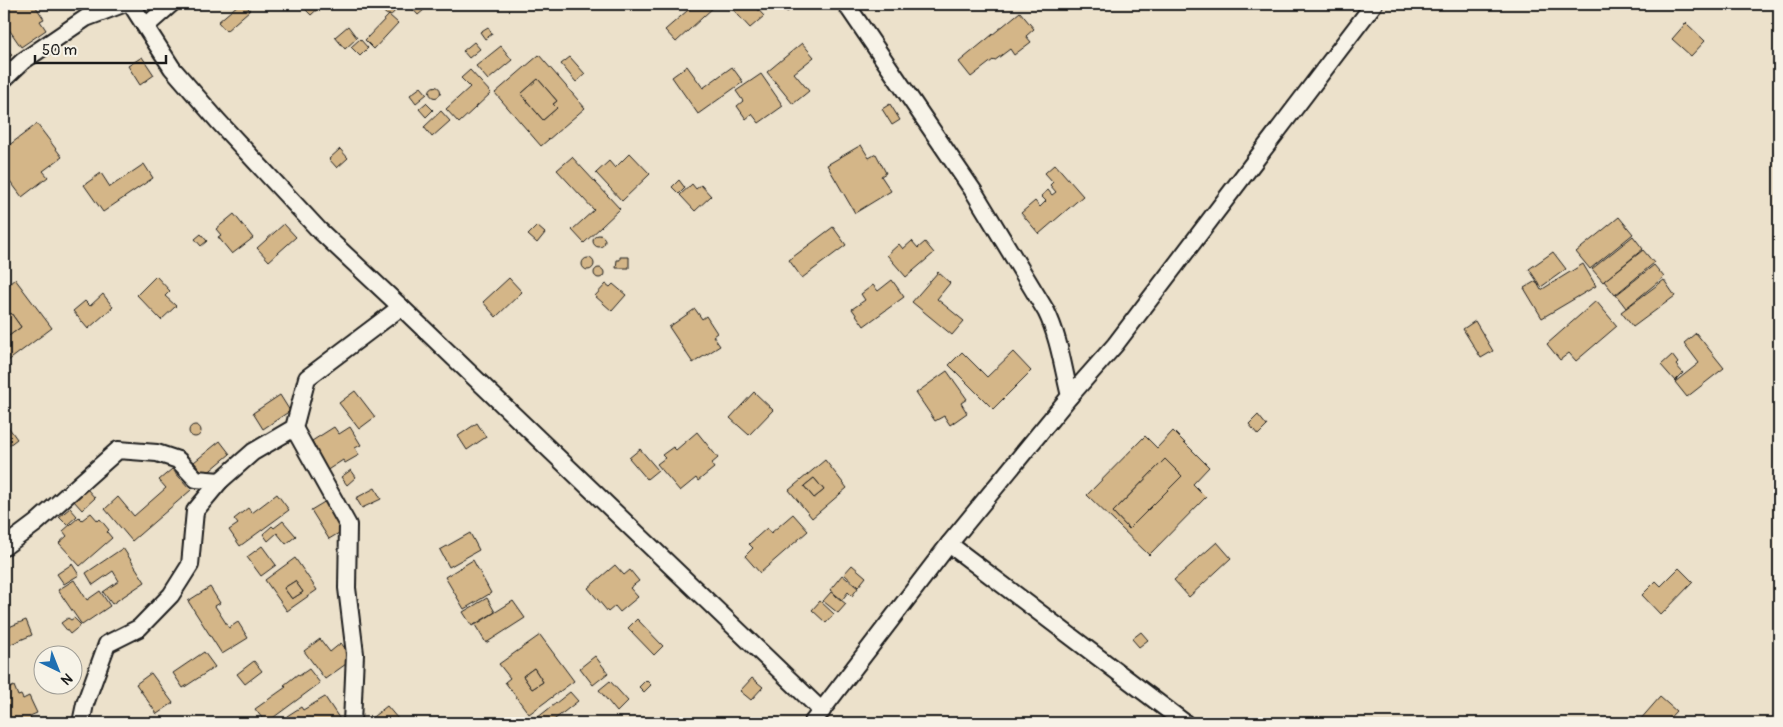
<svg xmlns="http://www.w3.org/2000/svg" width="1783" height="727" font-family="Pangolin,sans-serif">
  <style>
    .building { fill: #d4b688; stroke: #1c1c1c; fill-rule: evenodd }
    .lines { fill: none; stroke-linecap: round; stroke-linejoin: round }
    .minor-casing { stroke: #1c1c1c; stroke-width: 20 }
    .minor { stroke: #f7f3e8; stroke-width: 16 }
  </style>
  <rect width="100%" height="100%" fill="#ece1cb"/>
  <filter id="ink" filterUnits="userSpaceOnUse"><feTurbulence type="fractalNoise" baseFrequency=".02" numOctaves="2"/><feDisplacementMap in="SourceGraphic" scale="10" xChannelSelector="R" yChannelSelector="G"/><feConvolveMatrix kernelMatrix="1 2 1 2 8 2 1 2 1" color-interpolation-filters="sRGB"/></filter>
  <g filter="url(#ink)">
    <g class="building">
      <circle cx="389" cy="9" r="6"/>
      <path d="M4,4h30l10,15 -4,2 6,9 -25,17 -17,-25z"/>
      <path d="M239,4h5l6,6 -24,21 -8,-9z"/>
      <path d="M300,4h23l-12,11z"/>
      <path d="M408,4h23l-13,11z"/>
      <path d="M695,4h19l2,1 -40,37 -11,-12z"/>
      <path d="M728,4h25l11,12 -14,12z"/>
      <path d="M782,4h16l-11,8z"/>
      <path d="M1020,12l14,17 -8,7 5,6 -17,13 -4,-6 -16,12 -1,-1 -22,17 -12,-15z"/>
      <path d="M389,15l9,8 -24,26 -9,-9z"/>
      <path d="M1686,23l19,18 -14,15 -19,-17z"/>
      <path d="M348,26l9,12 -12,11 -10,-12z"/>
      <path d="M488,27l4,7 -7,5 -5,-7z"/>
      <path d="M360,39l8,9 -8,8 -9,-9z"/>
      <path d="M474,42l6,7 -11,9 -6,-7z"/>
      <path d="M802,43l12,14 -20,16 15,18 -16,13 -26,-32z"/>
      <path d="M4,44l8,11 -8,6z"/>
      <path d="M501,46l11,14 -24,20 -12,-14z"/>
      <path d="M539,55l46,53 -44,38 -46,-53zM538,79l19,22 -4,3 4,4 -14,12 -22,-26z"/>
      <path d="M142,57l12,18 -14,10 -12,-19z"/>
      <path d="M570,57l15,17 -9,8 -15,-18z"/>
      <path d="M687,66l16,22 29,-21 11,15 -45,32 -26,-37z"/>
      <path d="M470,70l21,23 -32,30 -13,-14 24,-22 -9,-9z"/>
      <path d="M761,74l22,32 -24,17 -7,-9 -6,5 -9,-13 6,-5 -7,-10z"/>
      <path d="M538,79l19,22 -4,3 4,4 -14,12 -22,-26z"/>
      <circle cx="435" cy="92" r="5.5"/>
      <path d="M421,87l6,7 -11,9 -6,-8z"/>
      <path d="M426,103l7,7 -7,7 -7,-8z"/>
      <path d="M890,104l10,16 -8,5 -10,-16z"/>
      <path d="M441,111l9,10 -18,16 -8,-10z"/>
      <path d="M37,124l25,33 -19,14 5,6 -26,20 -18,-24v-24z"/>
      <path d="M861,145l8,13 7,-4 10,19 -5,3 10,15 -36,22 -28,-48z"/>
      <path d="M340,149l8,9 -11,10 -8,-9z"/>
      <path d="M630,153l20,21 -28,27 -26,-28 13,-12 6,7z"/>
      <path d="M572,157l48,52 -36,34 -12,-13 22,-20 -37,-40z"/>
      <path d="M144,164l9,14 -50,34 -19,-27 17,-12 9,14z"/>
      <path d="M1055,164l28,32 -44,38 -18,-21 14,-12 5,6 6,-6 -5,-5 7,-6 4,5 4,-3 -6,-7 3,-3 -8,-9z"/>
      <path d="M679,180l6,8 -6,6 -7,-7z"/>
      <path d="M692,184l4,5 5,-4 10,11 -16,15 -15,-16z"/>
      <path d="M234,214l19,24 -21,16 -14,-17 3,-2 -5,-6z"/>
      <path d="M1619,217l14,17 -43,35 -14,-17z"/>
      <path d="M284,224l12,13 -27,24 -12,-13z"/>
      <path d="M537,226l8,7 -8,10 -9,-8z"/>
      <path d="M833,227l13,18 -44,33 -13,-18z"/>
      <path d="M201,234l6,7 -6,5 -6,-7z"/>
      <circle cx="599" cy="241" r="6"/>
      <path d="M1633,236l10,13 -40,33 -11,-13z"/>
      <path d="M912,241l6,7 7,-6 9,11 -28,24 -19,-22 12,-11 4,5z"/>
      <path d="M1643,250l11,13 -39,32 -11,-14z"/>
      <path d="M1553,252l13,17 -25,18 -12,-18z"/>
      <path d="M620,257h9v11h-13l1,-8h3z"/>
      <circle cx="588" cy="264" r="6"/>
      <path d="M1583,264l13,22 -54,32 -18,-30 12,-7 5,9z"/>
      <path d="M1654,265l10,12 -38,31 -10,-13z"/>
      <circle cx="599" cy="273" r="5"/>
      <path d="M938,272l12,11 -13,16 27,22 -12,14 -40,-33z"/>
      <path d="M156,276l14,15 -5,5 11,10 -15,14 -24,-25z"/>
      <path d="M509,278l13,14 -26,25 -13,-15z"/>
      <path d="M15,279l37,49 -48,36v-28l2,2 15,-11 -10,-14 -7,6v-31z"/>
      <path d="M892,280l12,17 -40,29 -12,-17 13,-9 -4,-6 12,-9 5,6z"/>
      <path d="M1664,280l11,16 -42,31 -12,-15z"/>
      <path d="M606,284l4,3 3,-3 13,11 -14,16 -17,-15z"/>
      <path d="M103,294l10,13 -25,22 -15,-18 12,-10 5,5z"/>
      <path d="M1596,301l21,25 -41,35 -7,-8 -9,7 -13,-16z"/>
      <path d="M695,309l7,10 4,-3 11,17 -4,3 7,10 -27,17 -24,-36z"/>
      <path d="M11,313l10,14 -15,11 -2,-2v-17z"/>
      <path d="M1475,321l18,30 -12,7 -18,-29z"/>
      <path d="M1696,333l28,35 -37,29 -12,-15 24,-19 -15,-20z"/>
      <path d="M962,352l25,25 26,-25 18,19 -38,38 -44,-44z"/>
      <path d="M1672,355l6,8 -2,2 7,8 -8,8 -14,-16z"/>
      <path d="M947,371l20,28 -6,4 6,10 -17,12 -6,-9 -9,5 -19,-28z"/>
      <path d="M355,391l20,26 -16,12 -20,-26z"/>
      <path d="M754,392l19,18 -24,25 -19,-17z"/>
      <path d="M280,395l10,16 -27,18 -10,-16z"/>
      <path d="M1258,415l9,11 -9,9 -9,-11z"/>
      <path d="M4,421l13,18 -13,10z"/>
      <path d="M477,423l9,14 -19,13 -9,-14z"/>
      <circle cx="195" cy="431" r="6"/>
      <path d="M334,427l5,7 11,-7 11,18 -6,3 4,7 -14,8 -2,-3 -17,11 -13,-21 3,-2 -4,-7z"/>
      <path d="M1173,431l36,36 -16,17 13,13 -57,58 -62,-60 58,-59 12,12zM1165,459l17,17 -53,53 -16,-17z"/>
      <path d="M697,432l21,26 -7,6 3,4 -16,13 -2,-3 -16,13 -23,-27 8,-6 -3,-3 11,-8 3,3z"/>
      <path d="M220,441l10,13 -25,21 -11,-13z"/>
      <path d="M640,449l18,21 -11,9 -18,-21z"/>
      <path d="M1165,459l17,17 -53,53 -16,-17z"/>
      <path d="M825,460l22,28 -35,30 -23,-28zM814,478l10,12 -10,8 -10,-12z"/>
      <path d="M172,469l19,21 -59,51 -27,-32 13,-12 16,19 32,-28 -7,-8z"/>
      <path d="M351,470l5,7 -9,8 -6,-8z"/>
      <path d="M814,478l10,12 -10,8 -10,-12z"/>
      <path d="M375,488l6,11 -19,9 -6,-10z"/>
      <path d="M87,489l8,9 -13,12 -9,-10z"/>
      <path d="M277,494l12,16 -49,36 -11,-16 9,-6 -4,-5 14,-11 4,5z"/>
      <path d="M326,501l18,29 -15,9 -18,-29z"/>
      <path d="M70,508l7,8 -10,9 -8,-8z"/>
      <path d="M91,513l7,8 2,-2 9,11 -2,2 5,6 -32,28 -21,-23 8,-7 -4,-5 16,-14 3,3z"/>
      <path d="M793,514l15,17 -48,42 -15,-17 8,-8 -4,-4 18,-16 4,5z"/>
      <path d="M283,521l13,15 -10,8 -9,-11 -9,8 -5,-7 9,-8 2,2z"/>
      <path d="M470,533l9,17 -30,17 -9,-17z"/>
      <path d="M1217,542l14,16 -42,39 -15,-17z"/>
      <path d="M262,546l14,19 -15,11 -14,-19z"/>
      <path d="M123,548l22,34 -33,22 -9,-12 16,-11 -6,-10 -20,14 -7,-12z"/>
      <path d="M295,558l22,32 -30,21 -22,-31zM295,581l8,11 -11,7 -8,-11z"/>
      <path d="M473,560l18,33 -27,16 -19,-32z"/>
      <path d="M72,564l7,11 -15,9 -7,-10z"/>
      <path d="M615,565l9,10 6,-5 9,11 -9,7 8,9 -18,15 -5,-6 -7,6 -20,-24z"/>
      <path d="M852,565l14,12 -8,10 -14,-13z"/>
      <path d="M1679,568l14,14 -32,33 -19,-20 14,-14 5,5z"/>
      <path d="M842,575l16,13 -6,8 -4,-4 -6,8 -12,-10z"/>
      <path d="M74,580l13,20 13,-9 10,15 -28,19 -24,-35z"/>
      <path d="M295,581l8,11 -11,7 -8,-11z"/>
      <path d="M210,587l10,16 -5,3 14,22 9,-6 10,16 -26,16 -34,-53z"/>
      <path d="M831,592l15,12 -8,9 -15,-12z"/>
      <path d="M487,598l8,14 -23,14 -9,-14z"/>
      <path d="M513,601l12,17 -39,25 -11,-18z"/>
      <path d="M820,601l14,13 -8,9 -14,-13z"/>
      <path d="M68,618l3,2 3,-2 7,7 -11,9 -9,-11z"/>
      <path d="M637,619l26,27 -9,9 -26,-27z"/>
      <path d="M26,620l6,15 -28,12v-18z"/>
      <path d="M1141,632l7,8 -9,7 -7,-8z"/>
      <path d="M540,635l34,46 -45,33 -24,-32 5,-4 -11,-14zM534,668l9,14 -11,7 -9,-13z"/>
      <path d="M320,639l10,13 11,-9 12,16 -28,20 -21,-28z"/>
      <path d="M204,652l11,15 -32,21 -10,-15z"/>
      <path d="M595,656l13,17 -15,12 -13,-17z"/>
      <path d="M254,661l8,10 -17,13 -8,-10z"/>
      <path d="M534,668l9,14 -11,7 -9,-13z"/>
      <path d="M309,669l11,14 -54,40 -11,-14 31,-22 -2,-2 14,-11 1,2z"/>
      <path d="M151,673l22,30 -16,11 -21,-30z"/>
      <path d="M752,678l11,9 -12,13 -11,-9z"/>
      <path d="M646,680l5,5 -7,7 -5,-5z"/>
      <path d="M610,681l18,20 -11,11 -18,-22z"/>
      <path d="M14,686l4,10 3,-1 2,4 6,-3 8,17 -7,3 3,7h-29v-32z"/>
      <path d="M570,692l8,9 -28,22h-9l-4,-5z"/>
      <path d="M325,697l16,24 -3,2h-46l-5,-7 14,-9 2,3z"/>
      <path d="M1660,697l16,14 -11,12h-35l6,-6 3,4z"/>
      <path d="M387,706l11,13 -5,4h-28z"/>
    </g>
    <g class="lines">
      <defs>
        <g id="minor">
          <path d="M131,4l41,64 46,53 100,108 83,78 421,404"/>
          <path d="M846,4l128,188 72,119c13,26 17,57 24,85"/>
          <path d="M146,26l25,-22"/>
          <path d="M4,79l19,-18 63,-43 37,-14"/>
          <path d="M294,428l54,97 -1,63 8,66 -3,69"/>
          <path d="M949,544l236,179"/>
          <path d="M4,547l32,-24 82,-73 39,3 21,7 18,19 24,2"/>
          <path d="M81,723l4,-19 22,-60 32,-16 32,-33 19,-30 5,-54 25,-30 33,-29 41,-24 13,-50 94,-71"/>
          <path d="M812,723l137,-179 121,-148 45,-51 259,-341"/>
        </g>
      </defs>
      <use href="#minor" class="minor-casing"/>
      <use href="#minor" class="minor"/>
    </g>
  </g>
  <rect width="1783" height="727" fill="none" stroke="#f7f3e8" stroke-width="20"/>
  <rect x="10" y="10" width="1763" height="707" fill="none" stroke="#1c1c1c" stroke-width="2" filter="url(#ink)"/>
  <g transform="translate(58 670) rotate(137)"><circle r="24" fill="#f7f3e8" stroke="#9f9d96"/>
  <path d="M0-4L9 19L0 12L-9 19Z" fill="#1f6fb2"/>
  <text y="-8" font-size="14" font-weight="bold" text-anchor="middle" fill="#1c1c1c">N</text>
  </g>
  <path d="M35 55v8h131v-8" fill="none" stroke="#1c1c1c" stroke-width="2.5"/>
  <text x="42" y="55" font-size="15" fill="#1c1c1c" stroke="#f7f3e8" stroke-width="4" paint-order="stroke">50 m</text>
</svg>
